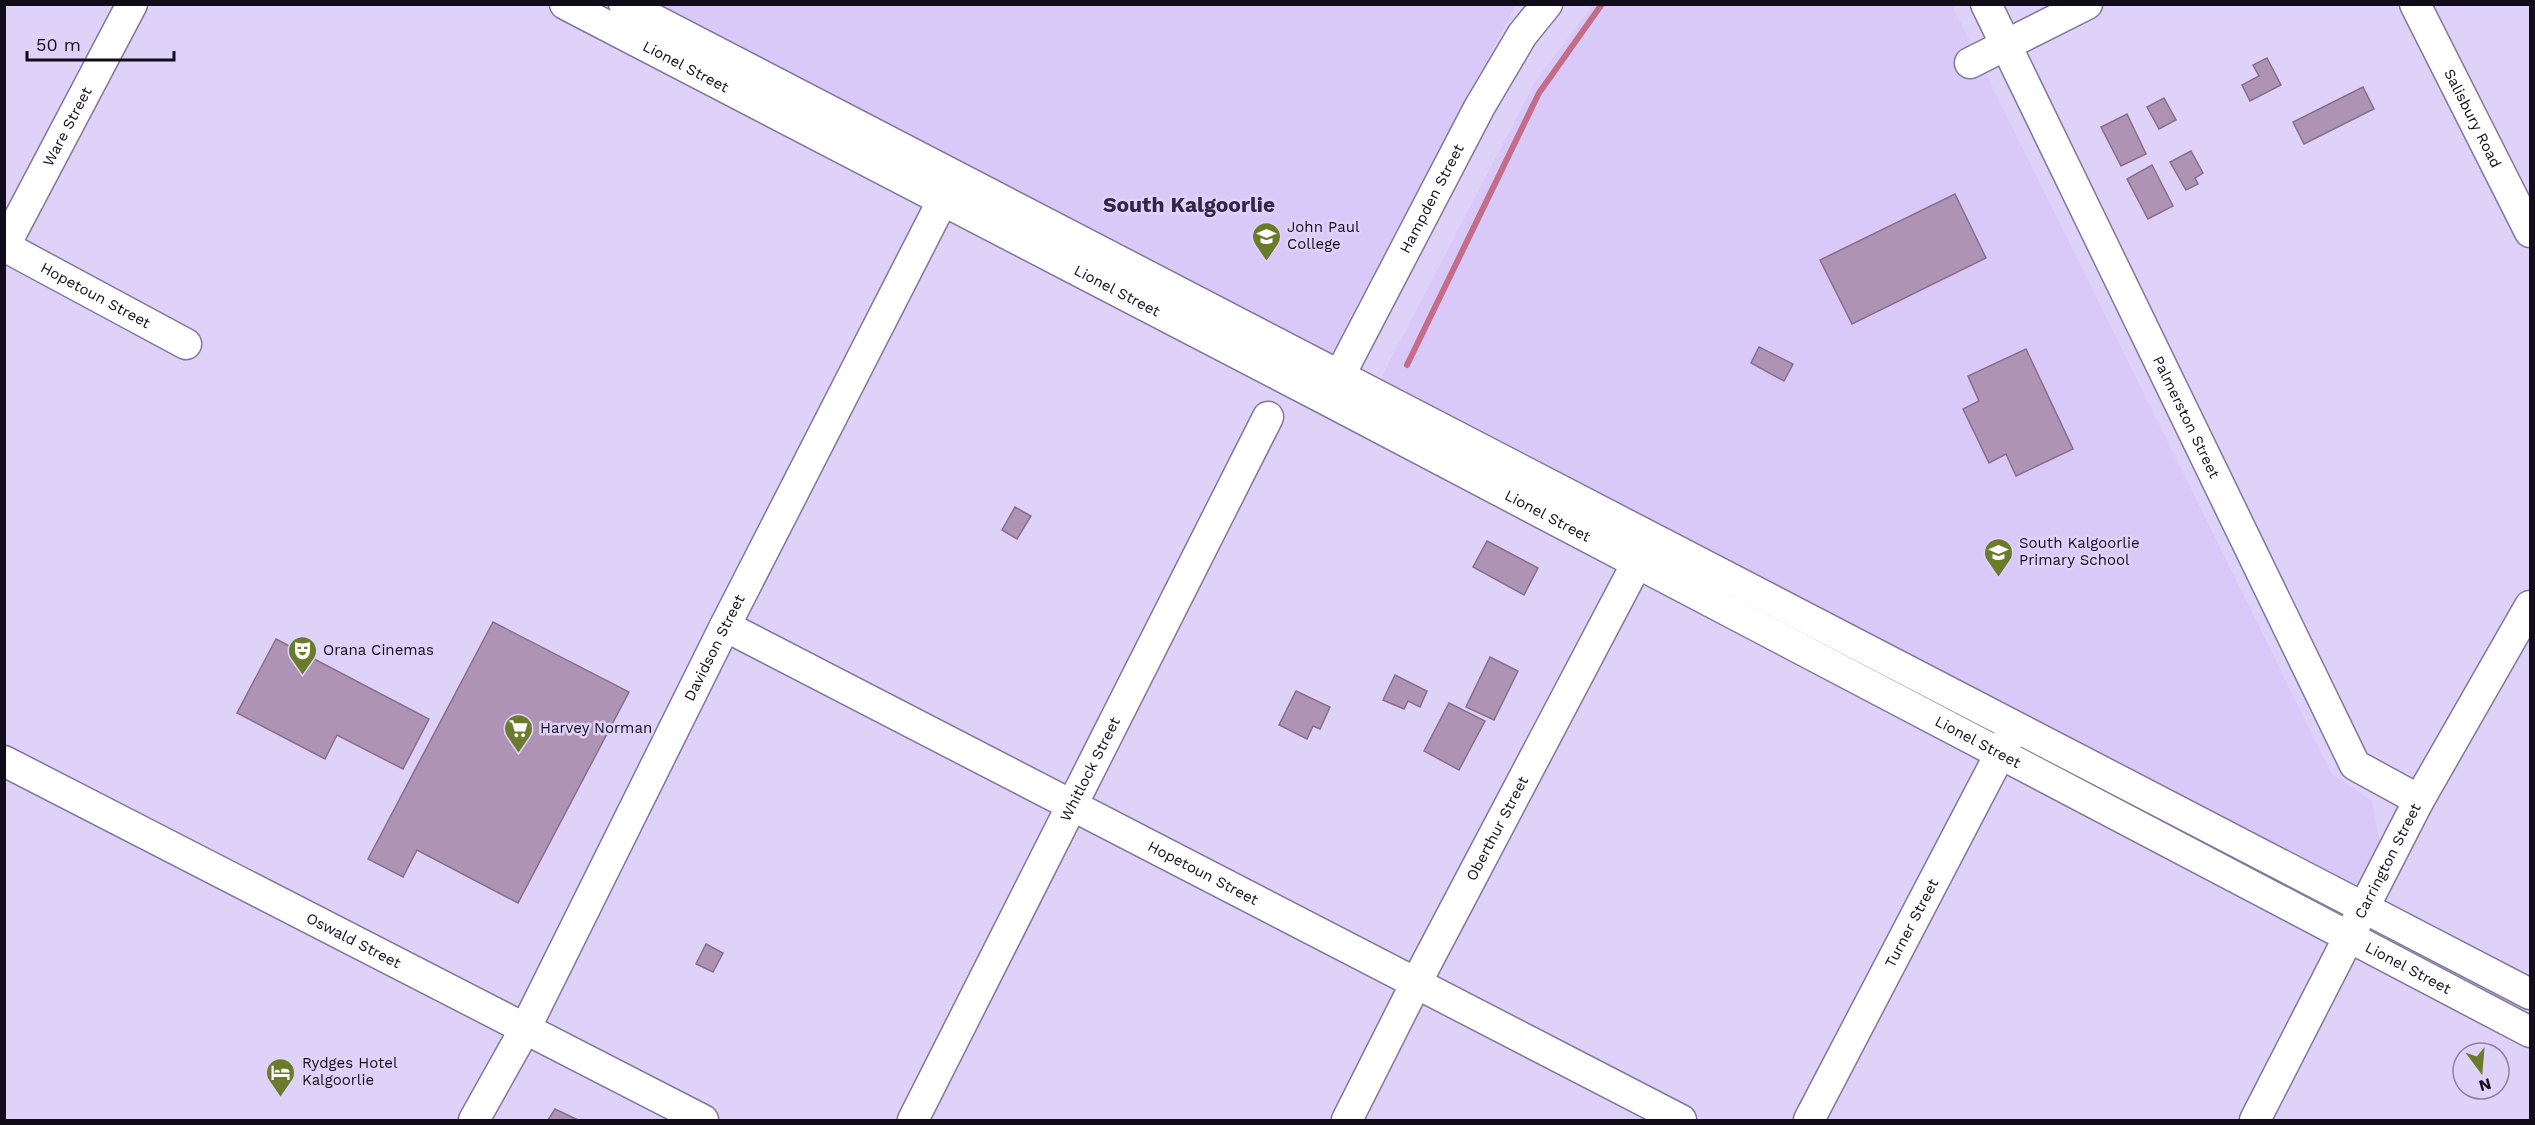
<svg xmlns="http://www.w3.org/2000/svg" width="2535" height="1125" font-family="'Work Sans',sans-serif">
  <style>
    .built { fill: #d9c9f8 }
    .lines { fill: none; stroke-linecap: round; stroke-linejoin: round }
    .stream { stroke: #c36d88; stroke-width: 6 }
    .building { fill: #af93b4; stroke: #886e8d; stroke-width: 1.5 }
    .minor-casing { stroke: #83769a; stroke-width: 33 }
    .minor { stroke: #fff; stroke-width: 30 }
    .labels { text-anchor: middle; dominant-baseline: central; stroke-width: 5; stroke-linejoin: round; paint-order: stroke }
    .street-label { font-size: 15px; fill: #110c1a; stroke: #dfd2f9 }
    .poi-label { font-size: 15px; fill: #110c1a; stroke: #dfd2f9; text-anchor: start }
    .district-label { font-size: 21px; font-weight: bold; fill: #322644; stroke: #dfd2f9 }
  </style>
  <rect width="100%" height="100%" fill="#dfd2f9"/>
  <g class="built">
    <path d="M652,5h864l-185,349z"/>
    <path d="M1593,5h359l380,769 40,27 8,40 -24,44 -976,-505 155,-298z"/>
  </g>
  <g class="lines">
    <path class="stream" d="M1407,365l132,-272 63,-89"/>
  </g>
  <g class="building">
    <path d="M2267,58l14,27 -31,16 -8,-16 17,-9 -6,-11z"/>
    <path d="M2363,87l11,22 -70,35 -11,-22z"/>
    <path d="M2164,98l12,22 -17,9 -12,-22z"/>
    <path d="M2127,114l19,40 -25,12 -20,-39z"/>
    <path d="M2191,151l12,22 -8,5 3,6 -12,6 -16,-28z"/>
    <path d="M2152,165l21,41 -25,13 -21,-40z"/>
    <path d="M1955,194l31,64 -134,66 -32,-64z"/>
    <path d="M1759,347l34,17 -9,17 -33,-18z"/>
    <path d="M2026,349l47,100 -57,27 -10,-22 -17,9 -26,-54 16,-8 -11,-25z"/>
    <path d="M1015,507l16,9 -14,23 -15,-9z"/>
    <path d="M1487,541l51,27 -14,27 -51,-28z"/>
    <path d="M493,622l136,70 -111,211 -101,-53 -14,27 -35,-18z"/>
    <path d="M276,639l153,80 -26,50 -66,-34 -12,24 -88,-46z"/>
    <path d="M1490,657l28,14 -24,49 -28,-13z"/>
    <path d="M1395,675l32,16 -7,16 -12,-6 -4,8 -21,-9z"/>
    <path d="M1296,691l34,16 -10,22 -7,-3 -6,13 -28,-14z"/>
    <path d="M1449,703l36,18 -26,49 -35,-19z"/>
    <path d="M706,944l17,9 -10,19 -17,-8z"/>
    <path d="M555,1109l23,11h-30z"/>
  </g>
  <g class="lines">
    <defs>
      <g id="minor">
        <path id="s1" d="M565,4l762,396 1203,632"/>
        <path d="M624,4l1906,990"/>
        <path id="s2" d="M1986,4l369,761 64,35"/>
        <path id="s3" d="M2415,4l115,228"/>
        <path d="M1970,63l117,-59"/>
        <path id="s4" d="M4,246l182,98"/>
        <path id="s5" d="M4,247l128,-243"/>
        <path id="s6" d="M1331,392l148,-284 43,-73 25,-31"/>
        <path id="s7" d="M725,626l956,494"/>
        <path id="s8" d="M4,761l699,359"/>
        <path id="s9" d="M474,1120l51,-91 200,-403 226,-442"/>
        <path id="s10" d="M913,1120l355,-703"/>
        <path id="s11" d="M1347,1120l69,-137 230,-437"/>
        <path id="s12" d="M1809,1120l201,-385"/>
        <path id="s13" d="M2255,1120l164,-320 111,-194"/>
      </g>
    </defs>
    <use href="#minor" class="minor-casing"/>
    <use href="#minor" class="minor"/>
  </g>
  <defs>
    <symbol id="school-pin" viewBox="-11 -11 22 30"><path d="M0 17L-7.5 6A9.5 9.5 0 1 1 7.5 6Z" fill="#6a7c2b" stroke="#dfd2f9"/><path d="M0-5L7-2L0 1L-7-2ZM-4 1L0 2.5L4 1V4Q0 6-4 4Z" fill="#fff"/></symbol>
    <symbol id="theatre-pin" viewBox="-11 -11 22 30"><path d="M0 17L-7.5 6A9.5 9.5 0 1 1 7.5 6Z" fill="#6a7c2b" stroke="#dfd2f9"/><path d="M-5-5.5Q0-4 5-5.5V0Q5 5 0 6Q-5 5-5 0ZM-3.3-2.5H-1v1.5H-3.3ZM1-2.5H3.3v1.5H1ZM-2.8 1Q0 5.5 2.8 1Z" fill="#fff"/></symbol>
    <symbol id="supermarket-pin" viewBox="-11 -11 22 30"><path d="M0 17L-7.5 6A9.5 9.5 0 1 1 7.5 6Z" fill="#6a7c2b" stroke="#dfd2f9"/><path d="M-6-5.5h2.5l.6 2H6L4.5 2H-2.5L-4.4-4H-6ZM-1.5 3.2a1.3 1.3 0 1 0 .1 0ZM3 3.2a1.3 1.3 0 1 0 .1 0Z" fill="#fff"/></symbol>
    <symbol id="hotel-pin" viewBox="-11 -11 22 30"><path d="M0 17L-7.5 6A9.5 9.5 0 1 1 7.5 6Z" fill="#6a7c2b" stroke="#dfd2f9"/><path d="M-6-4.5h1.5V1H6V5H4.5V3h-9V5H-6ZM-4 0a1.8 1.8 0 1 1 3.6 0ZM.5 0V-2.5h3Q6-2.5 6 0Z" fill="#fff"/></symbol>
  </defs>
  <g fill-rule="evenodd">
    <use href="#school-pin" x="1250" y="220" width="33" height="45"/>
    <use href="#school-pin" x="1982" y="536" width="33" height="45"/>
    <use href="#theatre-pin" x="286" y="634" width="33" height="45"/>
    <use href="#supermarket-pin" x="502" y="712" width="33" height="45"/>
    <use href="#hotel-pin" x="264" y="1056" width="33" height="45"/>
  </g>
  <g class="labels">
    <g class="street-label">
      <text stroke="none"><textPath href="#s1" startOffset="136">Lionel Street</textPath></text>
      <text stroke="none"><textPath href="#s3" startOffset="128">Salisbury Road</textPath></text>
      <text stroke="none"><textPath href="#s5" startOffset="136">Ware Street</textPath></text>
      <text stroke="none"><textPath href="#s6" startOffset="218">Hampden Street</textPath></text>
      <text stroke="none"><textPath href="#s1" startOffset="622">Lionel Street</textPath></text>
      <text stroke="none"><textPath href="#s4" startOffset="104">Hopetoun Street</textPath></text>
      <text stroke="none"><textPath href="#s2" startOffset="459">Palmerston Street</textPath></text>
      <text stroke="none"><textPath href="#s1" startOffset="1108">Lionel Street</textPath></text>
      <text stroke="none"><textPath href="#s9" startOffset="530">Davidson Street</textPath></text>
      <text stroke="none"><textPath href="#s1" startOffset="1594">Lionel Street</textPath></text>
      <text stroke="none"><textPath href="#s10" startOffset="393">Whitlock Street</textPath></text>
      <text stroke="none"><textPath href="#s11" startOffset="328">Oberthur Street</textPath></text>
      <text stroke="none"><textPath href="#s13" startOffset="291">Carrington Street</textPath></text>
      <text stroke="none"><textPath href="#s7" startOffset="538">Hopetoun Street</textPath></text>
      <text stroke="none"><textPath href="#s12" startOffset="222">Turner Street</textPath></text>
      <text stroke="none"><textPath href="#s8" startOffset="393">Oswald Street</textPath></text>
      <text stroke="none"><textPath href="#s1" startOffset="2080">Lionel Street</textPath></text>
    </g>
    <g class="poi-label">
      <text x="1287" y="227">John Paul<tspan x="1287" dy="17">College</tspan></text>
      <text x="2019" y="543">South Kalgoorlie<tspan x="2019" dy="17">Primary School</tspan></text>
      <text x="323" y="650">Orana Cinemas</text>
      <text x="540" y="728">Harvey Norman</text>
      <text x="302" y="1063">Rydges Hotel<tspan x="302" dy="17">Kalgoorlie</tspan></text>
    </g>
    <g class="district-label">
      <text x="1189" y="204">South Kalgoorlie</text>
    </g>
  </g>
  <rect width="2535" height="1125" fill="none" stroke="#110c1a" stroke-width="12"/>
  <g transform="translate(2481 1071) rotate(164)"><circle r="28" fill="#dfd2f9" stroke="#8d83a0" stroke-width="1.5"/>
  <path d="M0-4.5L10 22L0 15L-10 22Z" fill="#6a7c2b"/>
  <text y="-9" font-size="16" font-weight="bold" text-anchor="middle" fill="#110c1a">N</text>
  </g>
  <path d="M27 51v9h147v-9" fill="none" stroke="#110c1a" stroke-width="3"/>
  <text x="36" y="51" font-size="18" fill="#110c1a" stroke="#dfd2f9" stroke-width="4.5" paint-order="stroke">50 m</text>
</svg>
